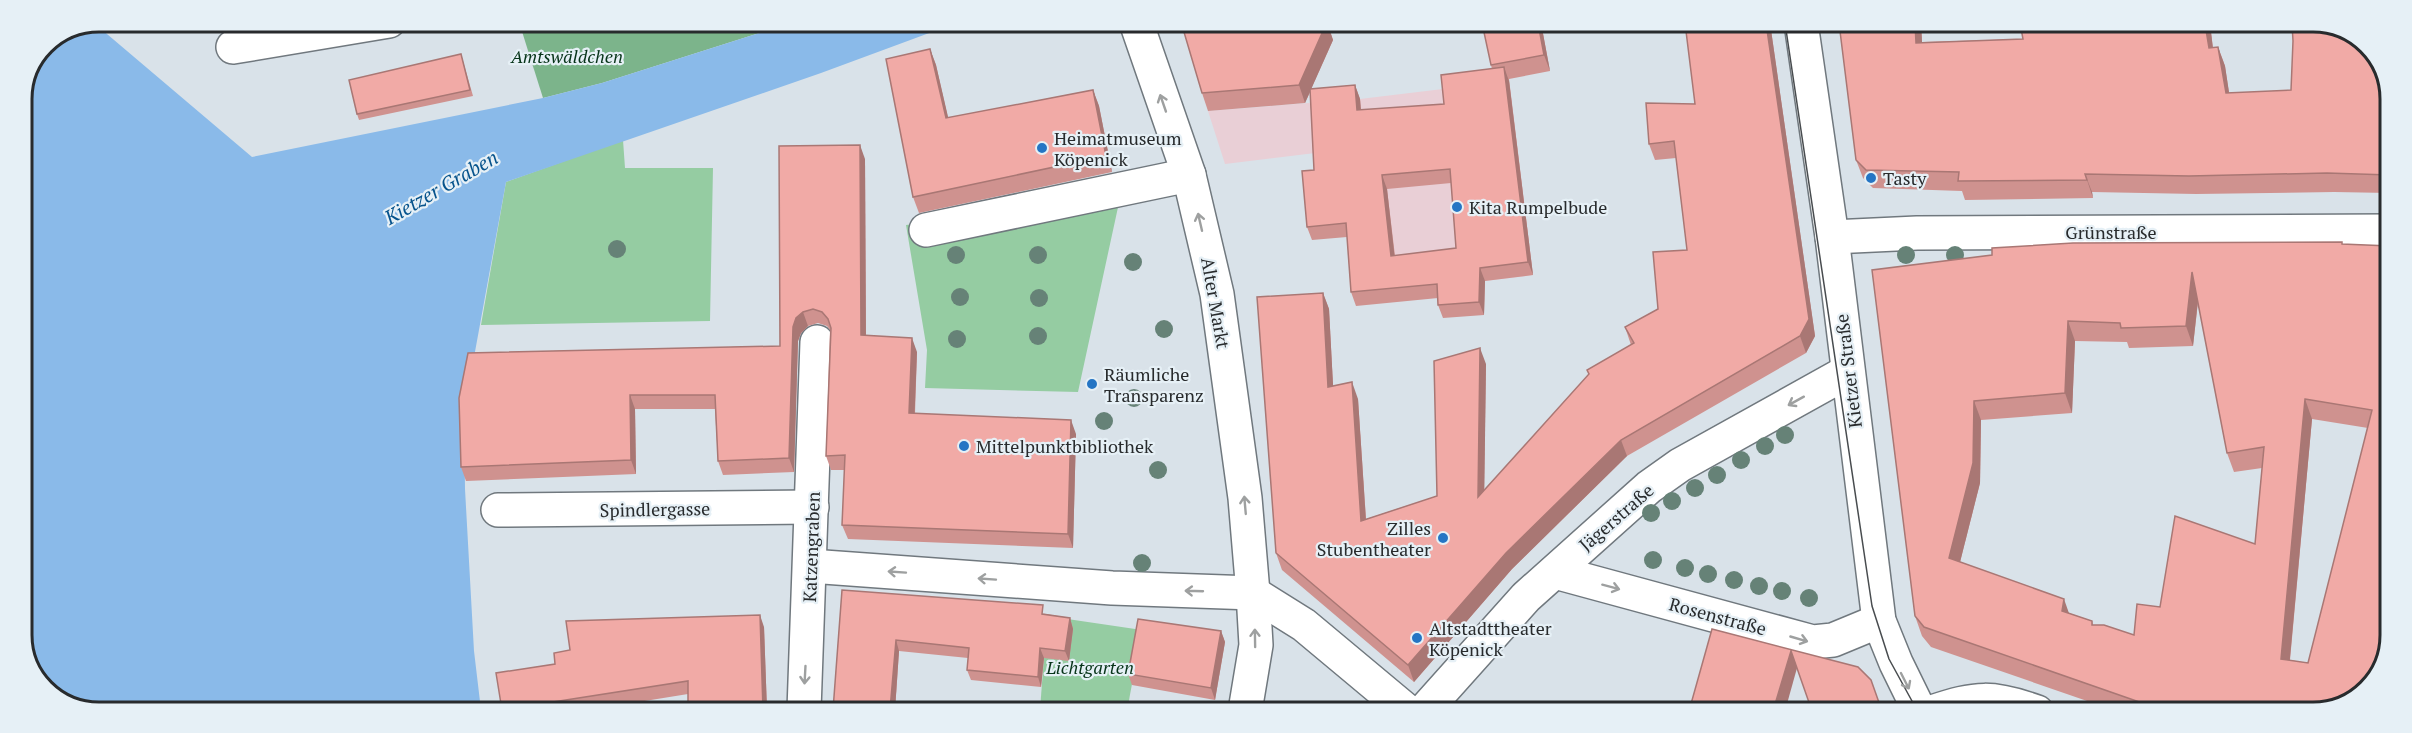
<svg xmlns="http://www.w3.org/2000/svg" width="2412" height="733" font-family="'PT Serif',serif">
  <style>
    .education { fill: #e9cfd6 }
    .green { fill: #95cca2 }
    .forest { fill: #7cb48b }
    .water { fill: #8abae9 }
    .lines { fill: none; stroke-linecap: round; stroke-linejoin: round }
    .minor-casing { stroke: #70787e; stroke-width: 36 }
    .minor { stroke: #fff; stroke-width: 33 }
    .tram { stroke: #484c4f; stroke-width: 1.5 }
    .tree { fill: #668277 }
    .wall { fill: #cf928f; fill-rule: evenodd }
    .shaded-wall { fill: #a97774 }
    .building { fill: #f1aaa6; stroke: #a97774; stroke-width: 1.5; fill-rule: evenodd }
    .oneway { stroke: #9ea0a0 }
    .poi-dot { fill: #2575c4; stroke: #e6f0f6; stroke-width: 2 }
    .labels { text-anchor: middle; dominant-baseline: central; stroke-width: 4.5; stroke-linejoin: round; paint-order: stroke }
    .park-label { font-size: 18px; font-style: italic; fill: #073419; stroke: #e6f0f6 }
    .poi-label { font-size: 18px; fill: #282b2d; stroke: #e6f0f6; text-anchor: start }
    .street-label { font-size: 18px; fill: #282b2d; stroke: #e6f0f6 }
    .water-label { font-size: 20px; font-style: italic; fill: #06538c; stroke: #e6f0f6 }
    .rim { fill: none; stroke: #282b2d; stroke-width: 3 }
  </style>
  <rect width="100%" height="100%" fill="#d9e2e9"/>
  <path class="education" d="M1509,81l24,194 -48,6 -3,-22 -86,10 -15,-124 -156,19 -17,-53 152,-12z"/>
  <g class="green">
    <path d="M623,140l2,28h88l-3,153 -229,4 25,-143z"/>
    <path d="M1120,198l-42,194 -153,-4 2,-38 -21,-125z"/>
    <path d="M1047,616l95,14 -15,81 -87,-1z"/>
  </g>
  <path class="forest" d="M519,22h275l-192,61 -59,15z"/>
  <path class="water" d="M794,22h165l-138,51 -315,109 -42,230 1,77 9,162 7,59 -403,-1 -38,-24 -19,-45v-542l23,-55 50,-20 158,134 291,-59 59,-15z"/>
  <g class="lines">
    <defs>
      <g id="minor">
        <path d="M1136,22l53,153 28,119 28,204 8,95 3,52 -11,66"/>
        <path d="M1801,23l31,214 47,384 17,42 24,49"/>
        <path d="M233,47l156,-26"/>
        <path d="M926,230l263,-55"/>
        <path d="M1832,237l85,-4 473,-2"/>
        <path d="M498,510l314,-3"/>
        <path d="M810,566l302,22 141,5 51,32 103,86"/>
        <path d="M1555,572l258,70 20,-2 46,-19"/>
        <path d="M804,710l13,-368"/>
        <path d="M1424,711l102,-114 123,-110 31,-22 167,-93"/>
        <path d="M1932,712c45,-15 60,-16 105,0"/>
      </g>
    </defs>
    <use href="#minor" class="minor-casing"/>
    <use href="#minor" class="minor"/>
    <path class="tram" d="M1785,23l87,583 17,53 29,53"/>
  </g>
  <g class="tree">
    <circle cx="617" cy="249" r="9"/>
    <circle cx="956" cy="255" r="9"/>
    <circle cx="1038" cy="255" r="9"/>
    <circle cx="1906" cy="255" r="9"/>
    <circle cx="1955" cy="255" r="9"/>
    <circle cx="1133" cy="262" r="9"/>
    <circle cx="960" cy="297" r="9"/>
    <circle cx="1039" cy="298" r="9"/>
    <circle cx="1164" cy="329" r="9"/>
    <circle cx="1038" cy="336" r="9"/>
    <circle cx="957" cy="339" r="9"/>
    <circle cx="1134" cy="398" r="9"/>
    <circle cx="1104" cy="421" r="9"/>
    <circle cx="1785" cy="435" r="9"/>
    <circle cx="1765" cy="446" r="9"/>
    <circle cx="1741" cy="460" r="9"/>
    <circle cx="1158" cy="470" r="9"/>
    <circle cx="1717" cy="475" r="9"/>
    <circle cx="1695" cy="488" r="9"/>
    <circle cx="1672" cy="501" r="9"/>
    <circle cx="1651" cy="513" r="9"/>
    <circle cx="1653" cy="560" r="9"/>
    <circle cx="1142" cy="563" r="9"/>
    <circle cx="1685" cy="568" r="9"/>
    <circle cx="1708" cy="574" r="9"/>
    <circle cx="1734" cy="580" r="9"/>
    <circle cx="1759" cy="586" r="9"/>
    <circle cx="1782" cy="591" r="9"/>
    <circle cx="1809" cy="598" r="9"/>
  </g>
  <g class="wall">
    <path d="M1181,22h95l1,4 8,1 42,-5 6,18 -22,49 44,-4 5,14 1,11 83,-6 48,-35 -1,-4 50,-42 9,48 -41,8 24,196 -48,6 -1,34 -41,3 -5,-13v-7l-82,8 -5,-14 -4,-55 -35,3 -5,-13 7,-57 -4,-78 -5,11 -97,8 -6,-18zM1451,183l5,65 -61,8 -8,-67z"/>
    <path d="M1685,23h85l45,313 -9,17 -179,103 -115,113 -98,113 -132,-112 -6,-17 47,-260 6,16 4,77 25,13 8,120 71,-23 49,-132 -2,126 147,-145 -6,-18 33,-18 29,-59 -11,-92 -21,2 -6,-16 46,-40z"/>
    <path d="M1839,23h82l1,19 101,-3 -3,-16 190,1 3,24 5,-1 7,19 4,27h162l-1,100 -56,-1 -138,2 -104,-2 1,6 -128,2 -3,-9 -89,-3 -10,-10 -7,-18z"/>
    <path d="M930,49l6,16 12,53 145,-28 6,16 13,66 -193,41 -6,-16z"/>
    <path d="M461,54l12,42 -114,24 -2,-6z"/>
    <path d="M865,159l1,177 51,16 -2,62 161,20 -3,114 -225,-9 -6,-14 3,-55h-14l-5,-14 4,-126 -3,-4 -9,-3 -10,3 -7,7 -3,8 -4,131 -71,3 -5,-14 -3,-52h-80l1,65 -170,7 -5,-14 7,-114 312,-7z"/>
    <path d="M2342,244l48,2 -2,409 -74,57h-195l-188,-65 -9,-11 -7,-20 -43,-346zM2198,302l29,151 7,19 28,-4 -7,76 -95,63 -26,28 -41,-10 -1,-4 -23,-8 -109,-51 20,-79 1,-63 91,-7 3,-72 52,1 2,6 64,-2zM2312,419l56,9 -60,235 -18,-3z"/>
    <path d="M842,590l204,24 24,4 3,11 -4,32 -25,-3 -3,29 -70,-7 -4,-10 1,-12 -69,-7 -4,59h-62z"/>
    <path d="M764,627l3,83h-79v-16l-99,16h-87l53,-46z"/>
    <path d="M1221,631l4,11 -10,58 -83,-15 -4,-11z"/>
  </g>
  <g class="shaded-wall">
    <path d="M1327,22l6,18 -28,63 -6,-18z"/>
    <path d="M1538,23h3l9,48 -6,-16z"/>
    <path d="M1766,23h4l45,313 -9,17 -6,-17z"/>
    <path d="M1915,23h6l2,38 -7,-18z"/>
    <path d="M2205,24h5l5,42 -6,-18z"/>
    <path d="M2218,47l7,19 7,46 -6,-19z"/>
    <path d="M930,49l6,16 16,69 -6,-16z"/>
    <path d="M1504,67l5,14 24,194 -5,-13z"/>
    <path d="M1355,85l5,14 2,25 -5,-14z"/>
    <path d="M1093,90l6,16 13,66 -6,-16z"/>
    <path d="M860,145l5,14 1,190 -5,-14z"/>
    <path d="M2085,174l7,18 1,6z"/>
    <path d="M1382,175l5,14 9,80 -5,-13z"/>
    <path d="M1480,268l5,13 -1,34 -5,-13z"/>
    <path d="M2192,272l7,19 -6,55 -7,-20z"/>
    <path d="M1323,293l6,16 5,94 -6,-16z"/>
    <path d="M803,312l5,14 -7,7 -3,8 -4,131 -5,-14 4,-131 3,-9z"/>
    <path d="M2068,321l7,20 -3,72 -7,-20z"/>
    <path d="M912,338l5,14 -3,76 -5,-15z"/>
    <path d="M1480,348l6,16 -2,150 -6,-17z"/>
    <path d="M1352,382l6,17 9,138 -6,-16z"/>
    <path d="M630,395l5,14 1,65 -5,-14z"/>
    <path d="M2305,399l7,20 -24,260 -7,-20z"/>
    <path d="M1974,401l7,19 -1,63 -24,95 -7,-20z"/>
    <path d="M1071,420l5,14 -3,114 -5,-14z"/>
    <path d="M1621,440l6,16 -115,113 -98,113 -6,-17 98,-112z"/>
    <path d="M2064,599l7,20 -9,-8z"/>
    <path d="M760,615l4,12 3,83h-4z"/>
    <path d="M1070,618l3,11 -4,32 -4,-10z"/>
    <path d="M1221,631l4,11 -10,58 -4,-12z"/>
    <path d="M2388,633v22l-17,26z"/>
    <path d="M896,640l3,11 -4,59h-5z"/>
    <path d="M1040,648l4,10 -3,29 -3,-10z"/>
    <path d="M1791,651l6,17 -12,43h-12z"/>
  </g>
  <g class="building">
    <path d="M1181,22h95l1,4 7,-2 1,3 42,-5 -28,63 -97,8z"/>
    <path d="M1482,23h56l6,32 -53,10z"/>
    <path d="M1685,23h81l43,296 -9,17 -179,104 -115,113 -98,112 -132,-112 -19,-256 66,-4 5,94 24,-5 9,139 76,-25 -3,-135 46,-13 -2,149 111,-123 -2,-4 47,-27 -9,-16 33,-18 -5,-57 34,-2 -13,-109 -25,3 -3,-41 49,1z"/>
    <path d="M1839,23h76l1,20 107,-4 -3,-16 185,1 4,24 9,-1 8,46 65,-3 2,-49 -1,-17h42l41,27 16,42 -1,82 -63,-2 -138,3 -104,-2 2,6 -129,1 1,-9 -93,-2 -10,-10z"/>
    <path d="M930,49l16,69 147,-28 13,66 -193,41 -27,-138z"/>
    <path d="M461,54l9,36 -113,24 -8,-34z"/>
    <path d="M1504,67l24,195 -48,6 -1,34 -41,3 -1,-21 -86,8 -5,-69 -39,4 -5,-56 12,-1 -4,-81 45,-4 2,25 87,-6 -3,-29zM1450,169l6,79 -65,8 -9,-81z"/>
    <path d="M860,145l1,190 51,3 -3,75 162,7 -3,114 -226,-9 3,-70 -19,1 5,-128 -3,-9 -6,-7 -9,-3 -10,3 -7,6 -3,9 -4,131 -71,3 -3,-66h-85l1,65 -170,7 -2,-69 9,-45 312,-7 -1,-200z"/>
    <path d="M2342,242v2l48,2 -2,387 -17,48 -11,15 -46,16h-146l-244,-85 -9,-11 -43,-346 120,-15v-7l81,-5zM2192,272l35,181 37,-6 -9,97 -80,-28 -15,91 -23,-3 -3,31 -30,-10h-12v-4l-30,-10 2,-12 -115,-41 24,-95 1,-62 91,-8 3,-72 52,2 1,5 65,-2zM2305,399l67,11 -64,253 -27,-4z"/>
    <path d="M842,590l201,15 -1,9 28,4 -5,33 -25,-3 -2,29 -71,-7 2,-22 -73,-8 -6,70h-57z"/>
    <path d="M760,615l3,95h-75v-29l-186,29 -6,-37 59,-9 -1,-11 16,-3 -4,-29z"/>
    <path d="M1138,619l83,12 -10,57 -83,-14z"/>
    <path d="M1712,629l146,38 13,13 11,31h-70l-21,-60 -18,60h-84z"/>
  </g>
  <defs><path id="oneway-shaft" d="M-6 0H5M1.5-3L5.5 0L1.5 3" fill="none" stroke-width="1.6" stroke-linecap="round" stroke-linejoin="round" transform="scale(1.5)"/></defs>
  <g class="oneway">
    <use href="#oneway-shaft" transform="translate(1163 103) rotate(-109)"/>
    <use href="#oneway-shaft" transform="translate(1200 222) rotate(-103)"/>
    <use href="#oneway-shaft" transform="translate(1796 401) rotate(151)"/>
    <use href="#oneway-shaft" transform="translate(1245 505) rotate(-95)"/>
    <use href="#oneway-shaft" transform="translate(897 572) rotate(-176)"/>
    <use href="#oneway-shaft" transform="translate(987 579) rotate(-176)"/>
    <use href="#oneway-shaft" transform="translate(1611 587) rotate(15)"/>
    <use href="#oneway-shaft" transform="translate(1194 591) rotate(-178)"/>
    <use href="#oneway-shaft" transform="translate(1255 638) rotate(-91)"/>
    <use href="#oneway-shaft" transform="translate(1799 639) rotate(16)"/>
    <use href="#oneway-shaft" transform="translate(805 675) rotate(93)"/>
    <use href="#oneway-shaft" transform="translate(1905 681) rotate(63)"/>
  </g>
  <g class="poi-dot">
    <circle cx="1042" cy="148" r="6"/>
    <circle cx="1871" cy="178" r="6"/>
    <circle cx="1457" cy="207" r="6"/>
    <circle cx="1092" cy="384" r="6"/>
    <circle cx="964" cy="446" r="6"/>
    <circle cx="1443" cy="538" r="6"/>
    <circle cx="1417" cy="638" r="6"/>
  </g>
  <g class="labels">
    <g class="park-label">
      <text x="567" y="56">Amtswäldchen</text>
      <text x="1090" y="667">Lichtgarten</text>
    </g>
    <g class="poi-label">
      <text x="1054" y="138">Heimatmuseum<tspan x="1054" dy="21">Köpenick</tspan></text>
      <text x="1883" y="178">Tasty</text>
      <text x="1469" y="207">Kita Rumpelbude</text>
      <text x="1104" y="374">Räumliche<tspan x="1104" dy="21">Transparenz</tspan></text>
      <text x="976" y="446">Mittelpunktbibliothek</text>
      <text x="1431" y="528" text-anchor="end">Zilles<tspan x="1431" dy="21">Stubentheater</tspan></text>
      <text x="1429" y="628">Altstadttheater<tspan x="1429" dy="21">Köpenick</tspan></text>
    </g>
    <g class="street-label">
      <text x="2111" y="232">Grünstraße</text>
      <text transform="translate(1216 303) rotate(80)">Alter Markt</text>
      <text transform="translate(1848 371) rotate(-97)">Kietzer Straße</text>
      <text transform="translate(655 509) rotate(-1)">Spindlergasse</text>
      <text transform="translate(1616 517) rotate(-41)">Jägerstraße</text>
      <text transform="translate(811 547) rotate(-88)">Katzengraben</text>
      <text transform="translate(1718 616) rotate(15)">Rosenstraße</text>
    </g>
    <g class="water-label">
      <text transform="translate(441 187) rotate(-30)">Kietzer Graben</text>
    </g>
  </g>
  <path d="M0 0H2412V733H0ZM99 32H2313A67 67 0 0 1 2380 99V635A67 67 0 0 1 2313 702H99A67 67 0 0 1 32 635V99A67 67 0 0 1 99 32Z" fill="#e6f0f6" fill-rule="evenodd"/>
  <path class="rim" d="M99 32H2313A67 67 0 0 1 2380 99V635A67 67 0 0 1 2313 702H99A67 67 0 0 1 32 635V99A67 67 0 0 1 99 32Z"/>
</svg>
